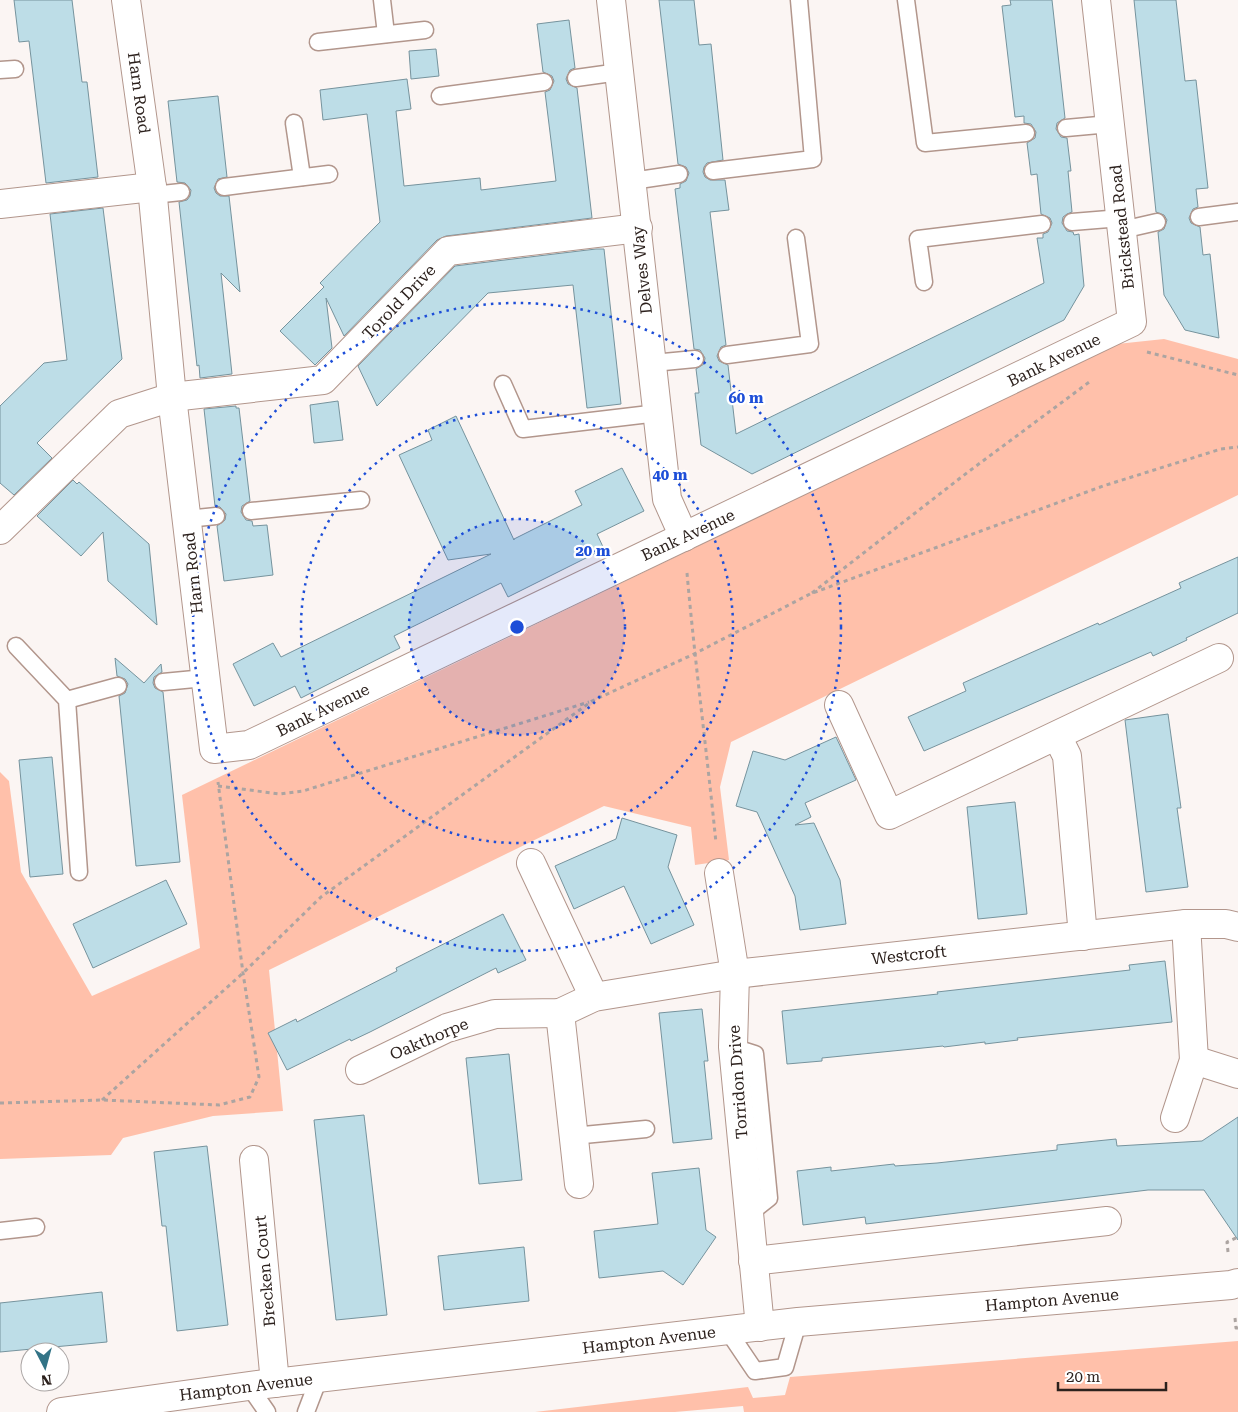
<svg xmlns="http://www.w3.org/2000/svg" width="1238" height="1412" font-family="'Roboto Serif',serif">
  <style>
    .green { fill: #ffc0aa }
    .building { fill: #bddde7; stroke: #76939d }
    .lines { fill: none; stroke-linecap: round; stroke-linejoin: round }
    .lane-casing { stroke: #b2968c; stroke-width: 19 }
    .street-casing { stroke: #b2968c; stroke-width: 30 }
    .secondary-casing { stroke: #b2968c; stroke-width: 30 }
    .path { stroke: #aca4a1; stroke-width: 3; stroke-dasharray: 4 4; stroke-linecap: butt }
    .lane { stroke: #fff; stroke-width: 16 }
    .street { stroke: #fff; stroke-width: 28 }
    .secondary { stroke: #fff; stroke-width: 28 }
    .ring { fill: none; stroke: #1d4ed8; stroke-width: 2.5; stroke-dasharray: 2.5 5 }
    .labels { text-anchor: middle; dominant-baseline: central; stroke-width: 4.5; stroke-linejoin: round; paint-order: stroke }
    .street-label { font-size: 16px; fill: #2c211d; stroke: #fff }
    .centre { fill: #1d4ed8; stroke: #fff; stroke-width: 2.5 }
    .ring-label { font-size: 15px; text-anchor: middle; font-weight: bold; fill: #1d4ed8; stroke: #fff; stroke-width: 4.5; stroke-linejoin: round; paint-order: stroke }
  </style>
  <rect width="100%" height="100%" fill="#fbf5f3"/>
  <g class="green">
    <path d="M1164,339l74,20v136l-507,247 -11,45 9,73 -34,5 -4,-38 -87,-21 -335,164 14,141 -70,5 -90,22 -12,17 -111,4v-387l9,9 12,91 71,124 108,-48 -18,-153 935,-451z"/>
    <path d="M1238,1341v71h-494l-1,-6 -68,6h-140l213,-25 5,11 32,-3 5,-18z"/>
  </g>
  <g class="building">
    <path d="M14,0h58l10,82h5l11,95 -52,6 -17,-142 -10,1z"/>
    <path d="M659,0h35l5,45 12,-1 12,116 -16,3 -3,4 -1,5 2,5 5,3h15l4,30 -19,2 16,133 -5,2 -4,9 2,5 9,4 8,69 308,-151 -7,-45h6v-4l5,-2 4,-9 -2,-5 -9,-4 -4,-40 -6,1 -4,-32 8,-5 1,-6 -5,-8 -7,-1v-7l-9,1 -13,-111 9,-1 -1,-5h42l13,118 -8,5 -1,6 5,8 6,1 4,33h-3l4,41 -5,2 -4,3 -1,6 5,8 6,1 1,3 5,-1 5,52 -20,34 -312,154 -51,-29 -6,-52h4l-3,-24 8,-5 1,-6 -5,-8 -6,-1 -19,-160 5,-1v-4l6,-3 3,-8 -3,-6 -8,-3z"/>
    <path d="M1134,0h42l9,81 11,-1 12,108 -12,1 2,18 -5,2 -4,9 2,5 9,4 3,28 7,-1 9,84 -34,-8 -21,-35 -6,-63 6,-3 3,-9 -3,-5 -8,-3z"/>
    <path d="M569,20l6,48 -5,2 -4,9 2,5 9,4 15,130 -146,18 -9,4 -93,96 -18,-38 6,50 -17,17 -35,-34 44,-44 -4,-4 60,-61 -13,-108 -44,6 -3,-30 87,-11 4,30 -15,2 8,75 76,-8 1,12 75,-9 -11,-89 5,-2 4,-9 -2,-5 -9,-4 -6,-48z"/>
    <path d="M436,49l3,27 -28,3 -2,-28z"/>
    <path d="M218,96l9,81 -9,2 -4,9 2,5 4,3h9l11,96 -19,-19 11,101 -32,4 -1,-13 -2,1 -18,-164 8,-2 3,-4 1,-6 -6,-7 -8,-1 -9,-81z"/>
    <path d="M103,208l19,151 -85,84 15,15 -38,37 -14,-12v-77l44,-43 23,-3 -17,-146z"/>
    <path d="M596,249h8l17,155 -34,4 -14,-123 -85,8 -111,113 -19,-40 97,-100z"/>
    <path d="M338,401l5,39 -29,3 -4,-38z"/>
    <path d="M236,406v2h3l11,93 -8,5 -1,6 5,8 6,1 1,5 14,-1 6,50 -49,6 -7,-55 8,-6 1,-6 -6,-7 -5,-1 -11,-97z"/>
    <path d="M456,416l58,124v-1l68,-34 -7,-14 47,-23 22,43 -47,23 7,15 -96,48 -7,-14 -107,53 6,12 -99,50 -6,-12 -41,20 -21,-42 40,-21 8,14 210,-103 -43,6 -49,-105 33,-15 -4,-10z"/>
    <path d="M73,480l4,4 2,-2 70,62 8,81 -49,-44 -5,-49 -22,24 -44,-40z"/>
    <path d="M1238,557v56l-52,25 1,2 -34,16 -2,-4 -227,99 -16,-34 58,-26 -3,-8 135,-60 1,2 82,-37 -2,-5z"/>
    <path d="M115,658l29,25 17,-19 1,8 -8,5 -1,6 2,5 8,4 17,170 -44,4 -17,-170 6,-3 3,-9 -3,-5 -8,-3z"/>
    <path d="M1168,714l13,94h-4l11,79 -42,5 -21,-172z"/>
    <path d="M836,737l20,43 -51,23 6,14 -16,8 19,-2 26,57 6,44 -46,6 -5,-34 -38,-84 -21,-6 17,-55 32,9z"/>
    <path d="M52,757l11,117 -33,3 -11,-117z"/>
    <path d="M1015,802l12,112 -49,5 -11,-112z"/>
    <path d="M622,818l55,17 -9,32 26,58 -43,19 -27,-58 -50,23 -19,-43 61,-27z"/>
    <path d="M166,880l21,44 -94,44 -20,-44z"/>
    <path d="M503,914l23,46 -28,13 -2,-5 -126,64 -19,9 -1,-2 -63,31 -19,-37 28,-14 1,3 100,-51 -1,-3z"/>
    <path d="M1165,961l7,61 -155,16 1,2 -33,4v-2l-41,5 -1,-1 -121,12v3l-35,3 -5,-53 156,-17 -1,-2 193,-22 -1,-5z"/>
    <path d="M702,1009l6,52h-4l8,78 -39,4 -14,-130z"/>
    <path d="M509,1054l13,126 -43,4 -13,-126z"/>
    <path d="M364,1115l23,200 -51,5 -22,-200z"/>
    <path d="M1238,1117v123l-34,-50h-56l-282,34 -1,-7 -62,8 -6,-54 34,-4v4l63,-7 1,2 42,-3 120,-13v-5l59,-6 1,7 85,-5z"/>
    <path d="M207,1146l21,179 -51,6 -11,-105h-4l-8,-74z"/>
    <path d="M699,1168l7,62 10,7 -33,48 -20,-14 -64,7 -5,-47 64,-7 -6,-51z"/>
    <path d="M524,1247l5,54 -85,9 -6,-54z"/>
    <path d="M102,1292l5,50 -107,10v-49z"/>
  </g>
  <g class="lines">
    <defs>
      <g id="lane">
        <path d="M382,0l4,34"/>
        <path d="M906,0l19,143 101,-10"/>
        <path d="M318,42l107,-12"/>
        <path d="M0,70l15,-1"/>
        <path d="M576,78l43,-6"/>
        <path d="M440,96l104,-14"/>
        <path d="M294,123l8,54"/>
        <path d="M1066,128l44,-4"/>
        <path d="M713,171l100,-12 -14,-159"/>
        <path d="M632,181l47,-7"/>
        <path d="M224,187l105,-13"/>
        <path d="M153,195l28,-3"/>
        <path d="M1199,217l39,-5"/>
        <path d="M1072,222l49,-4"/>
        <path d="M1122,230l35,-8"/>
        <path d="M924,282l-6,-43 124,-15"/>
        <path d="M727,355l83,-11 -14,-106"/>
        <path d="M653,363l42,-4"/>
        <path d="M503,384l20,45 135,-16"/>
        <path d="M251,511l110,-11"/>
        <path d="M187,519l29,-3"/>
        <path d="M16,646l51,54 12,172"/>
        <path d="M163,682l42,-4"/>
        <path d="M67,700l51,-14"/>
        <path d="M733,1047l22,7 14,144 -20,16"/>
        <path d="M573,1136l73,-7"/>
        <path d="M0,1231l36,-4"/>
        <path d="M728,1331l27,40 30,-4 13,-45"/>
        <path d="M249,1386l18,26"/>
        <path d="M306,1412l13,-34"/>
      </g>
      <g id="street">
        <path d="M126,0l26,187 20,210 42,352 35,-4c295,-141 590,-280 883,-423l-36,-322"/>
        <path d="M611,0l56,499 17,38"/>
        <path d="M0,204l152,-17"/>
        <path d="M0,530l119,-116 53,-17 151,-17 125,-129 190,-23"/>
        <path d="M839,705l50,110 330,-157"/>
        <path d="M1057,736l10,20 16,180"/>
        <path d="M531,863l63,134"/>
        <path d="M719,873l16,101 -2,73 27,280"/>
        <path d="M560,1013l19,171"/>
        <path d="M1194,1060l44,14"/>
        <path d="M360,1070l87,-42 48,-14 65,-1 34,-16 141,-23 451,-50h40l12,3"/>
        <path d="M1175,1118l19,-58 -8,-136"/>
        <path d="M254,1160l21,223"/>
        <path d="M753,1261l354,-40"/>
      </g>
      <path id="secondary" d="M61,1412l188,-26 549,-64 433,-37 7,-2"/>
    </defs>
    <use href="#lane" class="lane-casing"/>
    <use href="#street" class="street-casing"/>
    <use href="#secondary" class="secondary-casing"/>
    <g class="path">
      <path d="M1147,352l91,23"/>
      <path d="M687,573c8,90 20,180 29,270"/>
      <path d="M812,593l156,-121 124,-92"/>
      <path d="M218,786l62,8 23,-3 286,-89"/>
      <path d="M102,1100l141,-127 78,-76 271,-196 102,-47 116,-60 293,-108 118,-37 17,-2"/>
      <path d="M0,1103l102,-3 117,5 31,-8 9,-20 -16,-104 -25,-191"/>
      <path d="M1228,1252l-1,-10 11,-5"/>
      <path d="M1235,1318l1,10h2"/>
    </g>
    <use href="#lane" class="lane"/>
    <use href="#street" class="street"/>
    <use href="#secondary" class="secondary"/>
  </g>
  <circle cx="517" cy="627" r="108" fill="#1d4ed8" fill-opacity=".12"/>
  <g class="ring">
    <circle cx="517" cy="627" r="108"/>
    <circle cx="517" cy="627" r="216"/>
    <circle cx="517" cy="627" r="324"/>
  </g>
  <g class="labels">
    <g class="street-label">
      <text transform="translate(139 93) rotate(82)">Harn Road</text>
      <text transform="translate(1122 227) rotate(-96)">Brickstead Road</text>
      <text transform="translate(642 270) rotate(-96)">Delves Way</text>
      <text transform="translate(399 302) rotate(-46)">Torold Drive</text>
      <text transform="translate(1054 360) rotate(-26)">Bank Avenue</text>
      <text transform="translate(688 535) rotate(-25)">Bank Avenue</text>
      <text transform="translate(193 573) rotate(-96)">Harn Road</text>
      <text transform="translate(323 710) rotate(-26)">Bank Avenue</text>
      <text transform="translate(909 955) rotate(-6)">Westcroft</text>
      <text transform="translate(429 1039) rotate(-23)">Oakthorpe</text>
      <text transform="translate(738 1082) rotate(-94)">Torridon Drive</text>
      <text transform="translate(265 1271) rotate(-95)">Brecken Court</text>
      <text transform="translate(1052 1300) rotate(-5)">Hampton Avenue</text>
      <text transform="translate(649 1340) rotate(-7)">Hampton Avenue</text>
      <text transform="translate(246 1387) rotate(-7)">Hampton Avenue</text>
    </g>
  </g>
  <circle cx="517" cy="627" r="8" class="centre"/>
  <g class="ring-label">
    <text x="746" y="403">60 m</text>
    <text x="670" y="480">40 m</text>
    <text x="593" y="556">20 m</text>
  </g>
  <g transform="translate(45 1367) rotate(174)"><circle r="24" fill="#ffffff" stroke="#aba6a5"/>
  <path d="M0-4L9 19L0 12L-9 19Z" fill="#327386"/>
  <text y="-8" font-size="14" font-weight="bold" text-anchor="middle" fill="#2c211d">N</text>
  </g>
  <path d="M1058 1382v8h108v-8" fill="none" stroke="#2c211d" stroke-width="2.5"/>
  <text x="1066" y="1382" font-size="15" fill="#2c211d" stroke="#ffffff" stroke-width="4" paint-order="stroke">20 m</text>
</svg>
